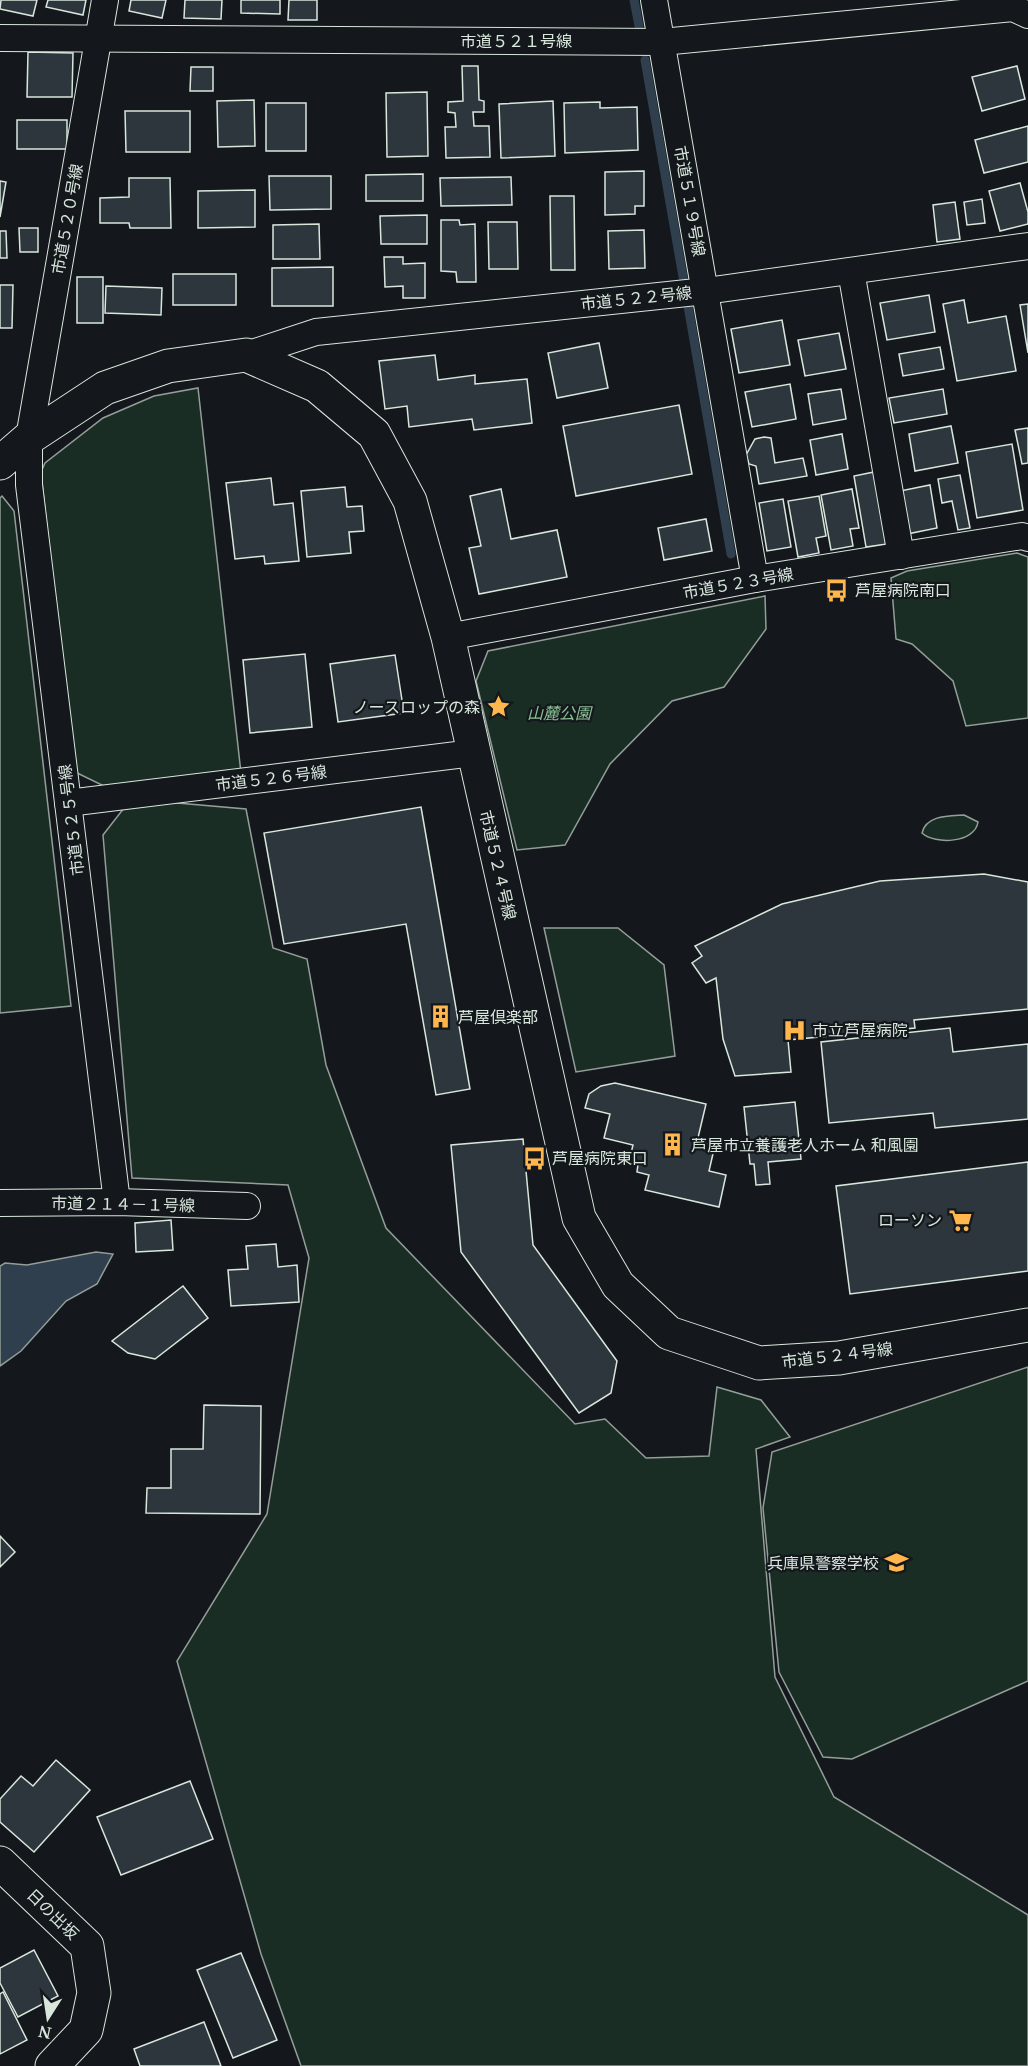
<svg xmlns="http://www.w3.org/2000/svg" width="1028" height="2066" font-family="'Noto Serif','Noto Sans JP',serif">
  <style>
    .green { fill: #1a2d24; stroke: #939e99; stroke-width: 1.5 }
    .water { fill: #2f3f4d; stroke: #939e99; stroke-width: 1.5 }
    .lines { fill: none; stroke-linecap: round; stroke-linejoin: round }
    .stream { stroke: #2f3f4d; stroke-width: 9 }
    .building { fill: #2c363c; stroke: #d8e6dc; stroke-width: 1.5 }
    .minor-casing { stroke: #d8e6dc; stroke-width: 28 }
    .tertiary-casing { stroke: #d8e6dc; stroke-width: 35 }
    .minor { stroke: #14181c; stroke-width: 26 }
    .tertiary { stroke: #14181c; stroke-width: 33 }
    .labels { text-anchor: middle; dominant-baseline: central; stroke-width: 4.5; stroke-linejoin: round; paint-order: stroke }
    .street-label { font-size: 16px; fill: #d8e6dc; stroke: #14181c }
    .poi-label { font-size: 16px; fill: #d8e6dc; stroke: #14181c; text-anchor: start }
    .park-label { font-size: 16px; font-style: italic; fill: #8ac095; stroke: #14181c }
  </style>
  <rect width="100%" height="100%" fill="#14181c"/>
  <g class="green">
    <path d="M198,388l43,385 -129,17 -39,-19 -32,-299 4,-9 58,-45 51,-22z"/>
    <path d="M2,496l12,15 57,495 -71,7v-515z"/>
    <path d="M1017,553l11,4v161l-62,8 -13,-45 -41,-37 -16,-5 -5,-61 16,-7z"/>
    <path d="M765,596l1,33 -42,58 -52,14 -62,63 -45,81 -48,5 -41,-169 12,-30z"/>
    <path d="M131,799l115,10 27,139 34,11 19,106 60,163 189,196 30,-5 41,39 63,-2 8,-69 44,13 29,37 -34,12 19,228 59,120 194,118v151h-727l-40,-112 -84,-293 90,-147 42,-256 -21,-73 -156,-7 -29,-343z"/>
    <path d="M964,815l14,7c-3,21 -43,23 -56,11 4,-18 27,-17 42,-18z"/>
    <path d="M544,928h74l46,37 11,91 -99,16z"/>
    <path d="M1028,1367v314l-176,78 -29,-2 -44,-85 -16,-164 9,-56z"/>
  </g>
  <path class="water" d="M96,1252l17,2 -16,30 -31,17 -45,50 -21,15v-100l5,-3 22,2z"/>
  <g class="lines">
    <g class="stream">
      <path d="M634,0l5,26"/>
      <path d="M645,60l38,217"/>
      <path d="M688,306l43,248"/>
    </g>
  </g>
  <g class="building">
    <path d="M1,0h36l-4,16 -33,-7z"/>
    <path d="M48,0h38l-3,15 -37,-8z"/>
    <path d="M131,0h35l-4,18 -33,-7z"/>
    <path d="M185,0h37l-1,19 -37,-1z"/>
    <path d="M241,0h39v14l-39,-1z"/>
    <path d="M289,0h28v20h-29z"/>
    <path d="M28,52l45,1 -1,44h-45z"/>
    <path d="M462,66h16l1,34 5,1v11h-11l1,14h15l1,31 -44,1 -1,-31h11l-1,-14 -7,-1v-10l15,-1z"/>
    <path d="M1017,66l8,33 -43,12 -10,-34z"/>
    <path d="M191,67h22v24h-23z"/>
    <path d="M427,92l1,64 -41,1 -1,-64z"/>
    <path d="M254,100l1,46 -37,1 -1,-46z"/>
    <path d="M553,101l2,55 -54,2 -2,-54z"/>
    <path d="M600,102v6l37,-1 1,43 -73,3 -1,-50z"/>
    <rect x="266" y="103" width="40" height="48"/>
    <path d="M125,111h65v41h-64z"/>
    <rect x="17" y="120" width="50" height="29"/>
    <path d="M1028,126v36l-44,11 -9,-33z"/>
    <path d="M644,171v35h-9v8l-30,1v-43z"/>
    <path d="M423,174v27h-57v-26z"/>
    <path d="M269,176h62v33l-61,1z"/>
    <path d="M511,177l1,28 -71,1 -1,-28z"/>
    <path d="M129,178h41l1,50h-41l-1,-5h-29v-25l29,-1z"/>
    <path d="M0,181l6,1 -6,35z"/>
    <path d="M1020,183l8,29v12l-28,7 -11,-40z"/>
    <path d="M255,190v37l-57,1v-37z"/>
    <path d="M550,196h24l1,74h-24z"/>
    <path d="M982,199l3,24 -18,2 -3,-23z"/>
    <path d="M955,202l5,37 -23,3 -4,-37z"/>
    <path d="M427,215v29h-46l-1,-28z"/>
    <path d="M441,220h18l1,5 15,-1 1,58h-19l-1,-10 -15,-1z"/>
    <path d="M488,222h29l1,47h-29z"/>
    <path d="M319,224l1,35h-47v-34z"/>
    <path d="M19,228h19v24h-18z"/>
    <path d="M644,230l1,38 -36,1 -1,-38z"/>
    <path d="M0,231h6l1,27h-7z"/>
    <path d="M384,257h19v7l22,-1v35h-22v-12l-18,1z"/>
    <path d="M333,267v39h-61v-38z"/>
    <rect x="173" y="274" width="63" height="31"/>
    <rect x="77" y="277" width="26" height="46"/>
    <path d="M0,285h13l-1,43h-12z"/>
    <path d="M106,286l56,2 -1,27 -56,-2z"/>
    <path d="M929,295l6,37 -48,8 -7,-37z"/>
    <path d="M964,300l4,23 38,-7 10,55 -59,10 -14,-77z"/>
    <path d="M1028,304v49l-8,-48z"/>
    <path d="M782,320l8,45 -51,8 -8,-44z"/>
    <path d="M839,333l7,36 -41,7 -7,-36z"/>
    <path d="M599,343l9,45 -51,10 -9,-45z"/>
    <path d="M940,347l4,22 -41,7 -4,-22z"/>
    <path d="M435,355l3,25 37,-5v9l52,-5 5,44 -58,7 -2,-11 -63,8 -2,-21 -22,3 -6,-48z"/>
    <path d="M790,384l6,35 -44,8 -7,-35z"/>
    <path d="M841,389l5,30 -33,6 -5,-31z"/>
    <path d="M943,389l4,25 -53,9 -5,-25z"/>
    <path d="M679,405l13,69 -116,22 -13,-70z"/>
    <path d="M951,426l7,37 -43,8 -6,-37z"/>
    <path d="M1028,428v35l-6,1 -7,-34z"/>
    <path d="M842,434l6,35 -32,6 -6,-35z"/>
    <path d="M764,437l7,1 4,25 28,-5 4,18 -48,8 -3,-18 -7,-2 -3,-9 9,-16z"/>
    <path d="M1012,444l11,66 -46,8 -11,-66z"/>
    <path d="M874,472l13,72 -21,3 -12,-71z"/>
    <path d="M960,475l10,53 -12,2 -6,-29 -10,2 -4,-24z"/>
    <path d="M271,478l3,27 19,-2 6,58 -34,3 -1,-8 -29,3 -9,-76z"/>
    <path d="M930,485l7,43 -30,6 -7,-43z"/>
    <path d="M345,487l2,20 15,-1 2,25 -15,1 2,21 -44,4 -6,-66z"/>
    <path d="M501,489l10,50 46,-9 10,47 -88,17 -10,-46 12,-2 -11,-50z"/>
    <path d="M852,489l7,39 -9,1 3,17 -22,4 -10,-55z"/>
    <path d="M819,496l7,40 -10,2 3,15 -21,4 -10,-56z"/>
    <path d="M783,499l8,48 -24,4 -8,-48z"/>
    <path d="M706,519l6,32 -48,9 -6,-32z"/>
    <path d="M305,654l7,73 -62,6 -7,-73z"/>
    <path d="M395,655l9,58 -66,9 -8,-58z"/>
    <path d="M421,807l49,282 -34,6 -30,-171 -122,20 -20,-111z"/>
    <path d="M984,874l44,8v127l-114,11 1,8 -127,12 3,32 -56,4 -12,-37 -7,-61 -10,5 -14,-20 10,-7 -7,-10 87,-42 98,-23z"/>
    <path d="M950,1028l3,24 75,-8v75l-93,9 -2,-15 -104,10 -8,-81z"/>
    <path d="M615,1083l91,21 -9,38 18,3 -6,26 17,4 -7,32 -74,-17 4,-15 -12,-3 1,-8 -9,-3 4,-16 -29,-7 6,-24 -25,-6 4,-14 12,-8z"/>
    <path d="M795,1102l6,57 -33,3 2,22 -14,1 -2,-21h-4l-6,-57z"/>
    <path d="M523,1139l10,106 84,116 -6,32 -32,20 -118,-161 -10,-107z"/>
    <path d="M1028,1162v109l-178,23 -14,-108z"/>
    <path d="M171,1220l2,30 -37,2 -1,-29z"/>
    <path d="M276,1244l2,23 19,-2 2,37 -68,4 -3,-36 20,-1 -2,-23z"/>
    <path d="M183,1286l25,32 -53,41 -27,-6 -16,-12z"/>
    <path d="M204,1405l57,1 -1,108 -114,-1 1,-25h24v-39h32z"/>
    <path d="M0,1536l15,16 -15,15z"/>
    <path d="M56,1760l34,30 -56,62 -34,-30v-23l21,-23 12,10z"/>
    <path d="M190,1781l23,58 -92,36 -24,-58z"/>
    <path d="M34,1950l24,46 -40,21 -18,-34v-15z"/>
    <path d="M241,1953l36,87 -44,18 -36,-88z"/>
    <path d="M3,1992l24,48 -27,14v-60z"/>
    <path d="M204,2022l17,44h-81l-6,-17z"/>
  </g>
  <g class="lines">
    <defs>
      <g id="minor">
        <path d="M105,0l-76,438v47l88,717"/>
        <path d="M654,0l101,579"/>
        <path d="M0,38l662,4 351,-34 15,7"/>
        <path d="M851,271l50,285"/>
        <path d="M246,355l70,-23 390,-41 322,-45"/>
        <path d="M448,637l307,-58 267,-43 6,2"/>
        <path d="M68,803l405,-50"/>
        <path d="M0,1203l117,-1 130,4"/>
      </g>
      <g id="tertiary">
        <path d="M0,463l29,-25 76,-50 63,-22 78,-11 71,31 57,48 36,67 38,136 131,581 39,67 51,48 90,30 80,-5 189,-33"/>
        <path d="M0,1863l87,83 7,47 -8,37 -34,36"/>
      </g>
    </defs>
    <use href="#minor" class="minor-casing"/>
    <use href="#tertiary" class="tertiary-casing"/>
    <use href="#minor" class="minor"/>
    <use href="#tertiary" class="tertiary"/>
  </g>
  <defs>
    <symbol id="bus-bare" viewBox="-9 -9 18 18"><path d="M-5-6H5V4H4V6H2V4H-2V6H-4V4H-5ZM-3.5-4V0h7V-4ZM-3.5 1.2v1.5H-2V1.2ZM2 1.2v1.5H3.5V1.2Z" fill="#ffb74d" stroke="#14181c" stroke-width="2.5" paint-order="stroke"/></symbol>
    <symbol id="sight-bare" viewBox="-9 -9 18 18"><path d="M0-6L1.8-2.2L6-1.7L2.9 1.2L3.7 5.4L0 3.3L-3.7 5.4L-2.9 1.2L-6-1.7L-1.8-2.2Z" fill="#ffb74d" stroke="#14181c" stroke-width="2.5" paint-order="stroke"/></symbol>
    <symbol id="building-bare" viewBox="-9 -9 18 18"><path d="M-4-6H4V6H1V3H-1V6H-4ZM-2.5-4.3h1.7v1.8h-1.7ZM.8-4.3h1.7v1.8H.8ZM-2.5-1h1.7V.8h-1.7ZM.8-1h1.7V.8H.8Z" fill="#ffb74d" stroke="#14181c" stroke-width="2.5" paint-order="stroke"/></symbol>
    <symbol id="hospital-bare" viewBox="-9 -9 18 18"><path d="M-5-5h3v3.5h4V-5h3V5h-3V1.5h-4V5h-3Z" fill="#ffb74d" stroke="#14181c" stroke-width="2.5" paint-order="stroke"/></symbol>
    <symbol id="supermarket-bare" viewBox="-9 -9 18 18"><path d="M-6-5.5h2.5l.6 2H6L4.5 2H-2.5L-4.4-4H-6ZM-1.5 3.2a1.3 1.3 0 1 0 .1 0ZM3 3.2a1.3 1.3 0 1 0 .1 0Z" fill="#ffb74d" stroke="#14181c" stroke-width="2.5" paint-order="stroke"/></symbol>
    <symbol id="school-bare" viewBox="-9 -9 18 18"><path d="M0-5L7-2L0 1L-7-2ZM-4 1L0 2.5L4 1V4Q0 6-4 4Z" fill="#ffb74d" stroke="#14181c" stroke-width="2.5" paint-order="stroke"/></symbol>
  </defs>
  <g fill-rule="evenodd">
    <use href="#bus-bare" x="820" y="574" width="33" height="33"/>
    <use href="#sight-bare" x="482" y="690" width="33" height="33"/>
    <use href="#building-bare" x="424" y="1000" width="33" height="33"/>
    <use href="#hospital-bare" x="778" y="1014" width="33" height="33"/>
    <use href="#building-bare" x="656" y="1128" width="33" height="33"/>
    <use href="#bus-bare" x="518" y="1142" width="33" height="33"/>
    <use href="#supermarket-bare" x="944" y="1204" width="33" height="33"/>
    <use href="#school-bare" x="880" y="1546" width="33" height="33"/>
  </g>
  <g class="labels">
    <g class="street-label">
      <text x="516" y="41">市道５２１号線</text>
      <text transform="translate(690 201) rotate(80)">市道５１９号線</text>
      <text transform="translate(67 219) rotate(-80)">市道５２０号線</text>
      <text transform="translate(636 298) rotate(-6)">市道５２２号線</text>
      <text transform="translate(738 583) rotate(-10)">市道５２３号線</text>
      <text transform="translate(271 778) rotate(-7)">市道５２６号線</text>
      <text transform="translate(71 820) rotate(-97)">市道５２５号線</text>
      <text transform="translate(498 865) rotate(77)">市道５２４号線</text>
      <text transform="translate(123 1204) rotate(1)">市道２１４－１号線</text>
      <text transform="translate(837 1355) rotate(-7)">市道５２４号線</text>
      <text transform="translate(53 1914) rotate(44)">日の出坂</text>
    </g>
    <g class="poi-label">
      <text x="855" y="590">芦屋病院南口</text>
      <text x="480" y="707" text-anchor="end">ノースロップの森</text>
      <text x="458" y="1017">芦屋倶楽部</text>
      <text x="812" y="1030">市立芦屋病院</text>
      <text x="691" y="1145">芦屋市立養護老人ホーム 和風園</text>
      <text x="552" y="1158">芦屋病院東口</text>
      <text x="942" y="1220" text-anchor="end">ローソン</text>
      <text x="879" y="1563" text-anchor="end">兵庫県警察学校</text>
    </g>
    <g class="park-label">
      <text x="559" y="713">山麓公園</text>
    </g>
  </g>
  <g transform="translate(48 2018) rotate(192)" stroke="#14181c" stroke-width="4.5" paint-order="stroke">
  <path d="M0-4.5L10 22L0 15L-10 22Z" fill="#d8e6dc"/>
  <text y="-9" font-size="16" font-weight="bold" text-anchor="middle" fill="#d8e6dc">N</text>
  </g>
</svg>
